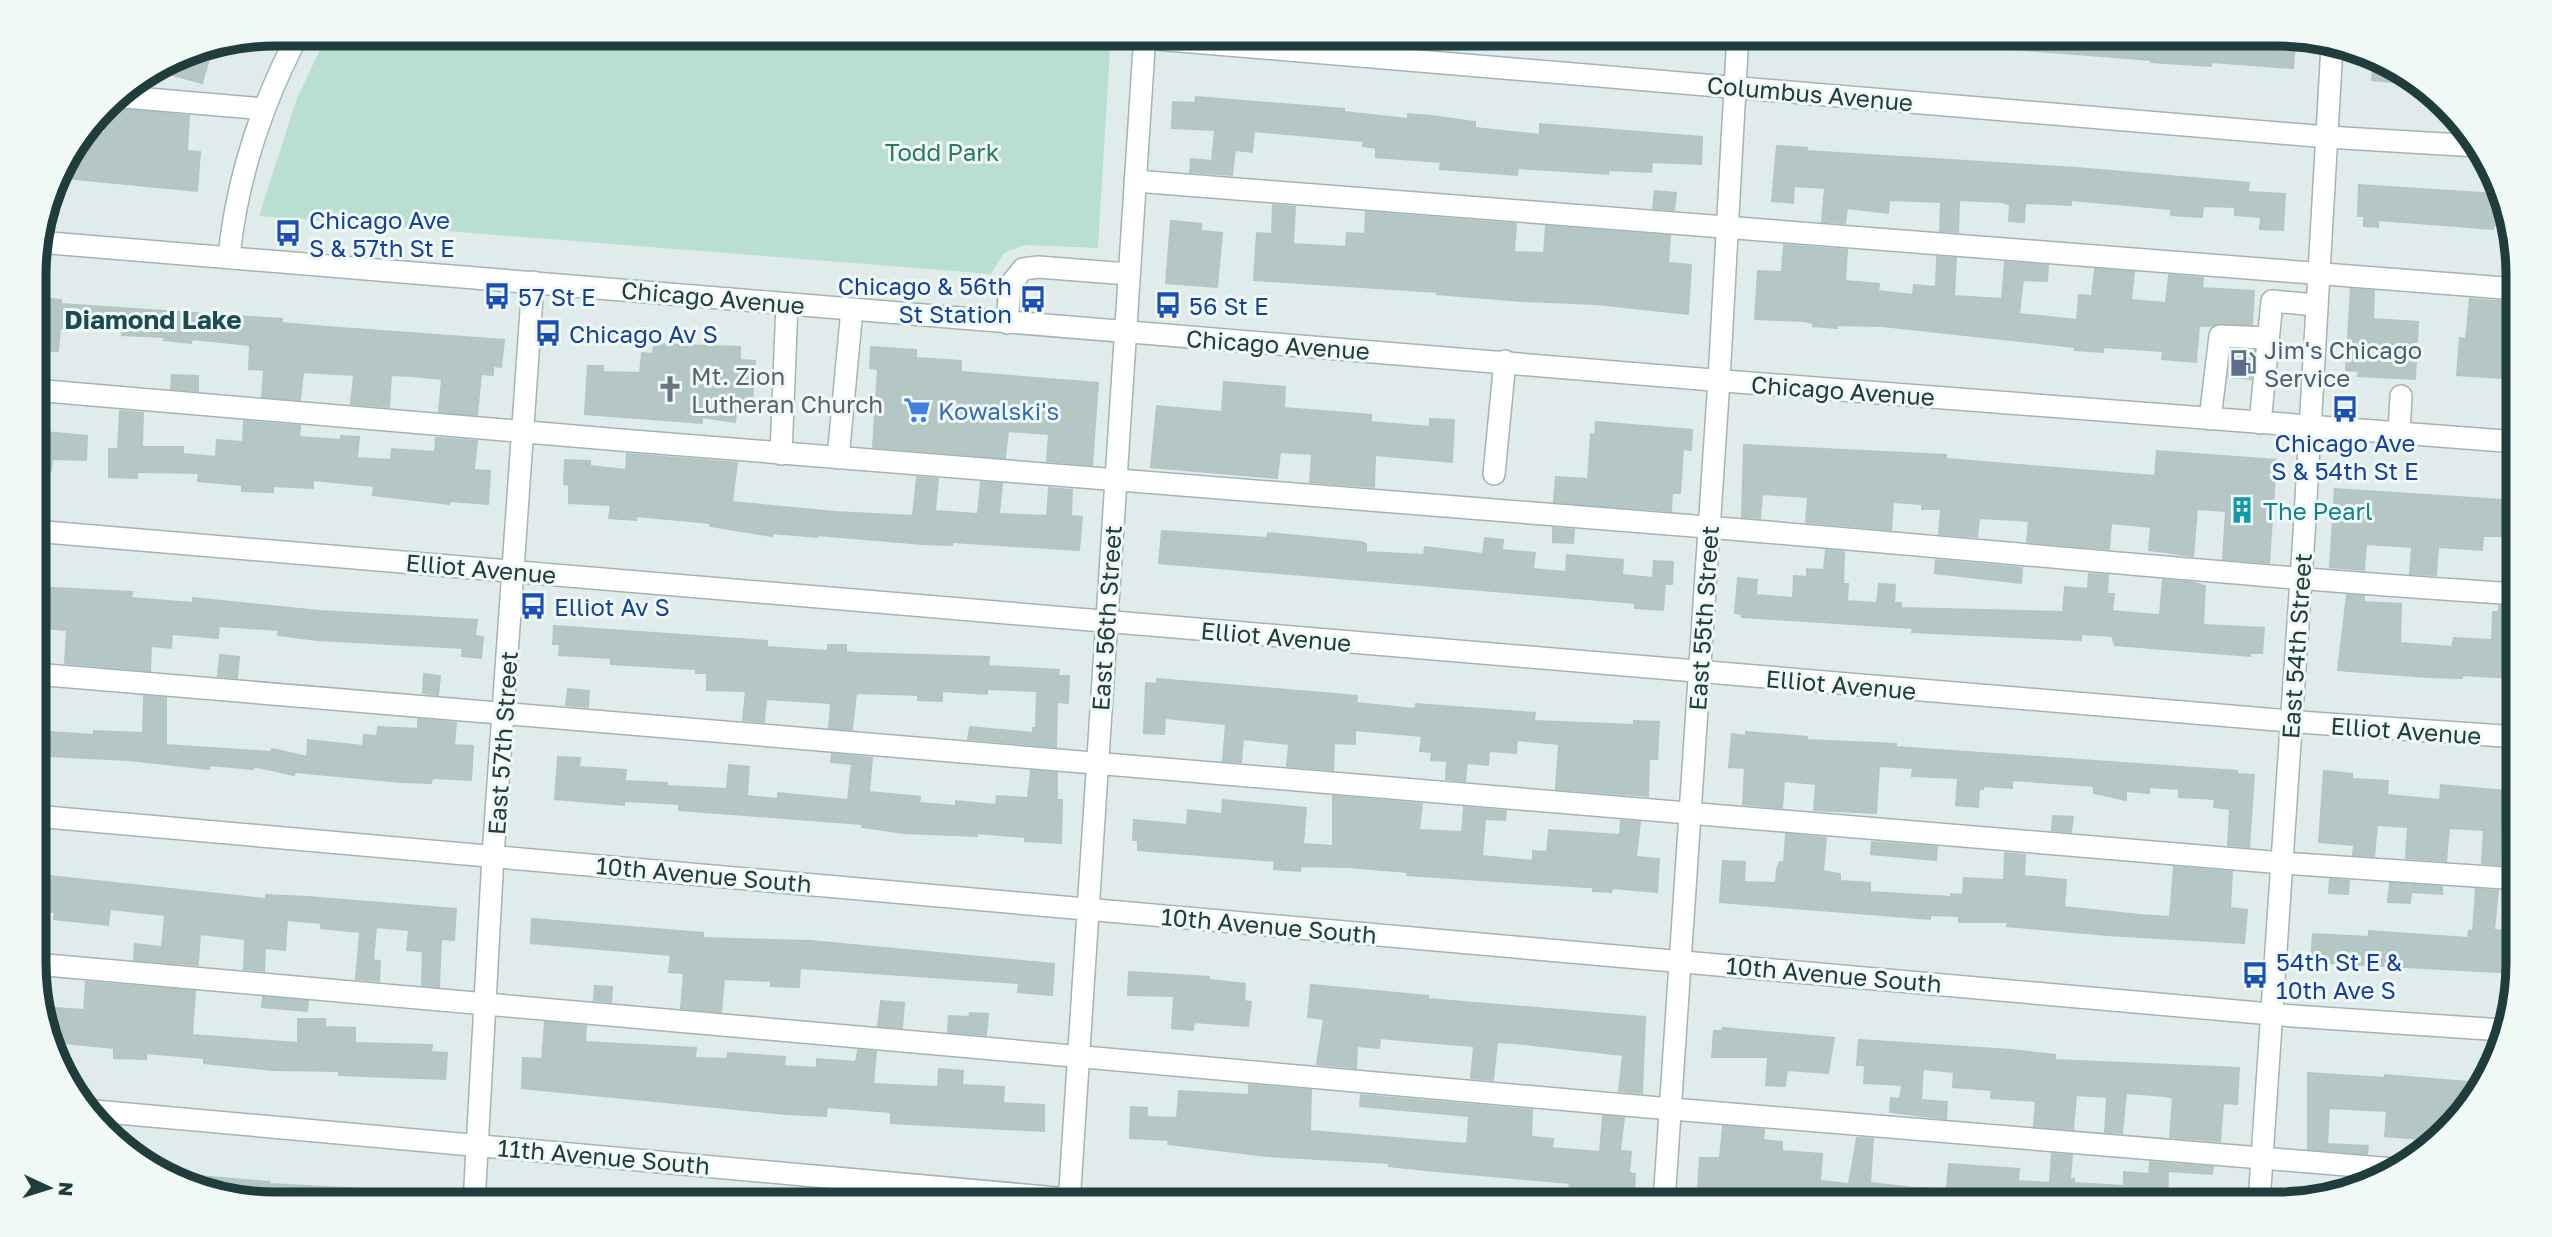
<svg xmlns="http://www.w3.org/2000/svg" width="2552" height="1237" font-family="'Golos Text',sans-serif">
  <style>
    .green { fill: #b8dfcf }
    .building { fill: #b5c7c5; stroke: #b2c6c5; stroke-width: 2 }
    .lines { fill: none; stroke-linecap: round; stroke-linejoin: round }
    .minor-casing { stroke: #a3b4b4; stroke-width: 24 }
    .minor { stroke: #fff; stroke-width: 21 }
    .labels { text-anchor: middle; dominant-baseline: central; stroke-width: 6; stroke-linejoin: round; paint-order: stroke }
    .street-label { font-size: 24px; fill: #203d3e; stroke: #f1f9f7 }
    .park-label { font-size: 24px; fill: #277861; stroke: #f1f9f7 }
    .transit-label { font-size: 24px; fill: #164399; stroke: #f1f9f7; text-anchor: start }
    .service-label { font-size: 24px; fill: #4e5e75; stroke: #f1f9f7; text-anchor: start }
    .worship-label { font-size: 24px; fill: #5b616d; stroke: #f1f9f7; text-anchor: start }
    .shop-label { font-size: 24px; fill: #366cbe; stroke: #f1f9f7; text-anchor: start }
    .culture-label { font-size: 24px; fill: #0d838f; stroke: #f1f9f7; text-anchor: start }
    .neighbourhood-label { font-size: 26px; font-weight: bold; fill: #1a4d52; stroke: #f1f9f7 }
    .rim { fill: none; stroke: #203d3e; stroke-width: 9 }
  </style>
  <rect width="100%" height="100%" fill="#e0eceb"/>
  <path class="green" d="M328,33h783l-13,215 -74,-3 -20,8 -13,21 -732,-58 38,-118z"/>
  <g class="building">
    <path d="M1976,33h184l29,3v-3h25v7l30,2 1,-9h32l18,4 -2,31 -82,-6v4l-60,-4v-2l-175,-14z"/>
    <path d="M213,45l-11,38 -29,-8 5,-21z"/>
    <path d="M2374,56l10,2 31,26 -43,-4z"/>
    <path d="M1196,97l148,12v3l64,7v-5l23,2 44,6v6l65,7v-11l162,13 -1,27 -49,-2 -1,10 -43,-2v4l-90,-6 -1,7 -77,-6 1,-7 -65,-5v-9l-13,-2 1,-5 -110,-10 -2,21 -17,-2 -3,25 -42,-3 1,-13 21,2 3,-31 -43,-2 1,-26 22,1z"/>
    <path d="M106,107l83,9 -2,35 13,1 -3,39 -141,-14 2,-9 28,-37 19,2z"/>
    <path d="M1777,146l30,2 -1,3 271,17 172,15 -1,9 37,2 -2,36 -23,-1 1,-12 -26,-2v-8l-32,-1 -1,11 -31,-2v-6l-100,-9v5l-46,-2 -1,19 -15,-1 1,-16 -7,-3 -44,-2 -1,32 -18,-1 1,-29 -52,-2 -1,13 -41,-5 -2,15 -23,-1 3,-34 -31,-2 -1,17 -21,-2z"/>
    <path d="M2359,185l137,9 14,32 -16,-1 -1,4 -115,-9v7l-14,-1v-10h-6z"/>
    <path d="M1655,191l21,2 -2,17 -21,-2z"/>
    <path d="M1273,205l22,2 -2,37 53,3 1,-14 18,1 1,-22 150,12 -2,28 30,1 2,-27 124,10 -2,27 23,2 -3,49 -92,-10 -74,-3 -85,-7 1,-2 -184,-12 3,-47 15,1z"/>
    <path d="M1171,221l30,3v7l21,2 -5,54 -51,-4z"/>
    <path d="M1784,245l63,5 -2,31 34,3 -1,7 35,4 1,-10 22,2 1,-30 19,1 -2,38 48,3 3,-37 43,3 -1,16 -24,-1 -4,34 58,6 2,-25 13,1 3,-27 39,3 -3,28 35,3 3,-28 34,3 -1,10 52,3 -2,33 -53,2 -3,36 -34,-3 1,-8 -60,-4v5l-28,-2v-3l-193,-21 -45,-1v3l-24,-2v-3l-9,-2 -49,-2 3,-48 24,1z"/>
    <path d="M2351,289l23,2 -1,28 45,3 -3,57 -57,-3 1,-5 -13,-1z"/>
    <path d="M34,298l27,2v4l221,15v4l45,4 177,13 -3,27 -8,-1v9l-12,-1 -4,41 -38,-3 3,-33 -30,-3 -21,-1 -2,32 -38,-3 3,-29 -51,-3 -3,28 -38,-3 2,-27 -15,-1 1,-24 -58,-6 -1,4 -27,-3 1,-3 -43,-2 1,-4 -63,-3 -2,23 -24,-1z"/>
    <path d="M2470,299l41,3 -3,43h9v34l-60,-4 3,-37 6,1z"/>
    <path d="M654,344l86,3v13l15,1 -3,43h-15l-2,18 -33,-5v6l-117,-9 3,-48h15v6l37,1 2,-20 11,1z"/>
    <path d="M871,347l45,3v8l45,3v11l137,11 -6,82 -45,-4 2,-27 -41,-3 -3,27 -132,-11 5,-78 -8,-1z"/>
    <path d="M2232,350l22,1 -3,28 -22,-2z"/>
    <path d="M172,375l26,1v15l-27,-2z"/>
    <path d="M1224,382l61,5 -1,21 87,7v7l59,5v-8l24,1 -2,42 -77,-7 -1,32 -64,-5 2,-28 -32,-2 -3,26 -126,-11 6,-61 65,6z"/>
    <path d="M120,411l23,2 -1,34h41v7l33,3 1,-17 26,2 1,-21 56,5 -1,11 42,3v-4l18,1 -2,21 34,2 1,-11 43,3 1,-14 41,3 -3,29 16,1 -2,33 -38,-3 -1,3 -76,-9 1,-9 -61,-6v8l-40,-2v6l-31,-1v-6l-44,-4 1,-8 -62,-1v6l-28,-1v-28h9z"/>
    <path d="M1596,422l96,8 -1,20 -8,-1 -3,44h-8l-1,18 -117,-9 2,-25 32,2 3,-45 4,1z"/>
    <path d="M34,431l53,5 -1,24 -34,-1 -1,11 -17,-2z"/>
    <path d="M1744,445l202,10v4l209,17 2,-25 119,9 -7,103 -46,-4 3,-48 -29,-2 -4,47 -44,-6 2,-23 -40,-4 -2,26 -82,-7 2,-21 -14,-1 -36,-2 -2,19 -38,-3 2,-25h-19v-5l-29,-2 -2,28 -85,-8 2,-25 -46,-3 -2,24 -18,-1z"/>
    <path d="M627,454l110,9 -5,39 103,10 78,4 4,-39 21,2 -3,32 43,3 3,-32 21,2 -3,30 48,2 2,-28 23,2 -1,26 11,1 -3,33 -126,-8 -1,3 -29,-1 -106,-9v2l-45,-4v3l-62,-10v-3l-74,-7v4l-27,-2 2,-13 -42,-2v-18l-5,-1 1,-24 25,1v5l36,4z"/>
    <path d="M2335,489l182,12 1,32 -13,-1v4h-22l-1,14 -44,-3 -2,28 -26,-1 2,-27 -46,-3 -2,26 -34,-3z"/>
    <path d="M1553,528l21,2 -1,13 -20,-1z"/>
    <path d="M1162,531l105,7 1,-5 94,9 4,2v8l58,3 1,-8 58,7 2,-16 18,2 -1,10 33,3 -2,16 33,3 1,-17 56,5 -1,15 31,3 1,-17 19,1 -1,22h-7l-2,26 -28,-2v-5l-476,-40z"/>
    <path d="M1826,550l18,2 -1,32h5l-1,17 30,2 2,-19 16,1 -1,18h7v5l162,4 2,-25 23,2 1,-15 19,1 -1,19h7l-2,17 45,4 3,-1 3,-34 28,2 14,4 -2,39 61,3 -2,25h-12v3l-135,-11 -3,-9 -31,-2v6l-169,-8 1,-4 -171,-11v-3l-7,-1 3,-35 19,2 -1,15 37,3 1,-22 13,1v-8l17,1z"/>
    <path d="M1936,560l86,8 -1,15 -86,-10z"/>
    <path d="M35,587l97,5 -1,6 62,5v-5l126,13 158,9 -2,16 8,1 -2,21 -19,-2 1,-8 -146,-8 -39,-5 1,-5 -60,-4 -1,12 -46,-4 -1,14 -20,-2 -1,25 -85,-8 2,-33 -32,-3z"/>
    <path d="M2347,595l17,1v6l37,2 -1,39 52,4 2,-9 38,2 1,-28h6v-6l19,1 -7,71 -49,-3v3l-35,-1 -89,-7z"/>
    <path d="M554,626l213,15v6l61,4v-6h18v7l10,1 133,4 -1,9 71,4 -1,6h11l-1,27 -11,-1 -1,45 -88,-8 2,-12 63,6v-5h3l1,-37 -50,-2v5l-45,-3v10l-24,-1v-5l-62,-2 -4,37 -23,-2 2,-25 -65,-4 -2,23 -21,-2 3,-29 -39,-1v-17h-11v-4l-85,-5v-6l-52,-3 1,-11h-7z"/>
    <path d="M220,655l19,2 -2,21 -19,-2z"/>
    <path d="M424,674l16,2 -2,19 -15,-2z"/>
    <path d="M1157,679l200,17 -1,7 59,6 1,-5 119,9 -1,8 100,4v-4l25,1 -2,37h-8l-1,37 -92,-7 3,-45 -42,-4 -1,13 -27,-2 -1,14 -21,-2 -2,18 -19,-2 1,-18 -16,-1 1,-8 -12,-1 2,-15 -67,-6v14l-21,-1 -1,27 -46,-4 2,-22 -46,-5 -2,23 -18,-1 3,-37 -61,-6 -1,16 -20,-1 2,-50 11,1z"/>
    <path d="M568,689l21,2 -1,16 -22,-2z"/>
    <path d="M144,696l22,2v47l105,7 1,-3 35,8 1,-17 55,6 1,-11 13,1 1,-9 40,2v-10l38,4 -2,22 19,1 -2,34 -39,-2 -1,5 -30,-1 -106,-10 -1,3 -41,-9v3l-44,-4v4l-80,-9 -81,-4 2,-24 44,3v-4l49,2z"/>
    <path d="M1746,732l61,5v3l89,4v3l341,24v3l17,1 -5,72 -21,-2 2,-36 -16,-2 1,-8 -36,-2v-8l-30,-2v6l-23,-2v9l-32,-7v-7l-82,-6v8l-29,-2v3h-4l-1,18 -22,-2 2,-27 -46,-2 1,-8 -34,-2 -3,47 -62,-3 2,-26 -32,-3 -2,27 -39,-4 2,-36 -16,-1 3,-33 14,2z"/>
    <path d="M832,754l40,4 -3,34 51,5 -1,6 37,3v-5l40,4 1,-9 31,2 3,-27 26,2v27h5l-1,43 -36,-2v-4l-48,-4v3l-73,-3 -42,-6v-3l-183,-14v-6l-55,-3v4l-69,-6 3,-42 22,1 -1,9 47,3 -1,11 42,2v3l60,3 2,-24 20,2 -2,29 31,3v-6l70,7 4,-36 -21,-2z"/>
    <path d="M2324,771l28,3v5l36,2 -1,14 53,5 1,-15 77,7v29l-17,-1 -1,45 -18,-2 2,-33 -35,-2 -3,33 -40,-3 2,-31 -31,-2 -3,31 -21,-1 1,-10 -35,-3z"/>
    <path d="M1333,796l89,8 -3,26 43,2 2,-25 42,4 -1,9 -20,-1 -3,37 51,5v-10l14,1 2,-22 71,5 1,-14 19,1 -4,35 23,2 -2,33 -45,-4 -1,4 -18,-1v-4h-7l-179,-12v-3l-59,-5 -47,-1 -1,5 -26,-2 1,-8 -137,-11v-10h-5l1,-20 53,5 1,-15 34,4 1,-14 83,8 -3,36 30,2z"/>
    <path d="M2053,816l20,1 -2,15 -19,-2z"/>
    <path d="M1786,834l40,4 -3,33 17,3v7l30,2v9l81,5v-3l12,1 1,-17 40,2 1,-27 20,2 -1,21 42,4 -2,27 76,8 30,2 4,-50 58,5 -2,36 17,2 -3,33 -137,-8 -100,-9 1,-4h-49v-6l-29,-1v4l-210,-17 3,-41 22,1 -1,20 32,1 1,-14 3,-7h4z"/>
    <path d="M1872,842l65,5 -1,13 -65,-6z"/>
    <path d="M39,875l227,24v-4l41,2 149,12 -2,31 -13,-1 -2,48 -17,-2 1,-34 -16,-1 2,-20 -33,-3 -3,33 7,1 -1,20 -23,-2 4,-47 -39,-4v-5l-34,-3 -2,30 -20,-2 -1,23 -20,-2 1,-30 -45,-5 -2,31 -64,-5 1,-16 27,3 3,-32 -55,-6 -2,16 -54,-6 1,-7 -10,-1 1,-10 -9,-1z"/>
    <path d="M2330,879l19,2 -1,13 -19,-1z"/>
    <path d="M2390,883l52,4v7l-31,-2 -1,11 -22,-1z"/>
    <path d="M2476,889l22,2 -4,39 25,1 -3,42 -205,-11 2,-28 56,3v-6l99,7 1,-7h4z"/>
    <path d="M532,919l171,14v5l107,3 244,23 -2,31 -34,-3 1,-9 -219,-15 -1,19 -28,-1v-5l-47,-2 -3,33 -40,-4 3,-35 -15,-1 2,-17 -140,-12z"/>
    <path d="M1129,972l80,5v3l36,4 -1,17 7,1 -3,24 -54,-4 -1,8 -21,-2 2,-32 -46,-1z"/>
    <path d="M86,982l109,9 -3,44 106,8v-24h27v8l30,1v15l77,2 -1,7 16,1 -2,26 -106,-4v-4l-65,-1 -70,-7v-5l-58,-5v6l-32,-1v-10l-59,-6 -14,-35 43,3z"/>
    <path d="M1311,985l117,11v3l217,18 -3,76 -23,-2 4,-36 -109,-12 -17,-1 -4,38 -22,-2 3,-32 -62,-5 -32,-3 -1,10 -22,-2 -1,22 -39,-4 7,-45 -16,-2z"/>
    <path d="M595,986l17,1 -1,15 -17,-2z"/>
    <path d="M263,997l45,4 -1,10 -45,-4z"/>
    <path d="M881,1001l23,2 -2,25 -24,-2z"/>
    <path d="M970,1013l18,1 -2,21 -38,-3 1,-16 20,1z"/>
    <path d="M545,1022l41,4 -1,16 111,6 -1,10 32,1 1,-6 57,4 -1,9 33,2v-9l39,3 2,-12 18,2 -3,32 65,3 1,-18 24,2 -1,14 42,2 -1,16 41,2v26l-153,-8v-11l-64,-5 -1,9 -40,-2 -264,-26 1,-30 19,1z"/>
    <path d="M1723,1028l111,10 -6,35 -41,-3 -2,16 -19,-1 2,-28h-56l2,-26h9z"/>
    <path d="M1859,1040l152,10 44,5v5l184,8 -2,36 -14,-1 -3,38 -50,-4 3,-39 -8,-2 -39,-3 -4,40 -17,-1 2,-35 -31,-2 -3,34 -39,-3 2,-25 -45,-3 1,-8 -39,-3 1,-15 -31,-3 -2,31 26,2 -1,17 -56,-7 1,-14 9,1 2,-14 -38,-2 1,-18h-8z"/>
    <path d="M2308,1073l77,5v-3l97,8 -50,57 -47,-4 2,-25 -58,-3 -2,36 41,2 -1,8 -59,-5z"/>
    <path d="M1249,1085l62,5 -1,41 157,13 2,-28 -109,-10 1,-11 171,15 -1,27 22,2 -1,9 48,4 3,-36 21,2 -4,33 11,1 -2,21 6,1 -1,16 -65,-2 1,-5 -135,-12 -46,-5v-3l-122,-7 -99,-12 1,-4 -39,-2 1,-31 16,1v9l30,1 2,-27 70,4z"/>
    <path d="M1723,1126l41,4 -1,10 19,2v9l40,3 -2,27 29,3 8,-46 16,1 -3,44 44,5 33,1 2,-25 70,5 -1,12 32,2 2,-29 20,1 -2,24h4v4l50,3v-14l25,2 1,-12 63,5 -1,7 -44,-3 -1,32h-375l1,-4 -30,-2 1,-3 -30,-2 -1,3 -35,-5 2,-32h20z"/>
    <path d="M199,1176l70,6v2l133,7v13h-127l-77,-18z"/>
  </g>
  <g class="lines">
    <defs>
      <g id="minor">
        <path d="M1144,38l1183,99 150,9"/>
        <path d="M113,96l151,13"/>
        <path d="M1135,181l1382,108"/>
        <path d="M38,242l1699,140 780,60"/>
        <path d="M229,256c8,-78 33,-153 70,-223"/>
        <path d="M1007,323l3,-38 13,-16 15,-2 90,7"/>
        <path d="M34,390c553,49 1107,92 1660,136 275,22 549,51 824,68"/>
        <path d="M2210,419l10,-83 48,2"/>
        <path d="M2260,423l12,-122 44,4"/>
        <path d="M2399,433l2,-37"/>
        <path d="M781,454l6,-150"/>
        <path d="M838,458l14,-149"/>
        <path d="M1494,474l11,-113"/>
        <path d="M34,531l2279,192 205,14"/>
        <path d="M35,674l2248,189 236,16"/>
        <path d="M35,816l2258,200 210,14"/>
        <path d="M35,964l1613,143 746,62"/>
        <path d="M84,1110l1040,94"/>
        <path d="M1664,1203l55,-823 19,-347"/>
        <path d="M2259,1203l45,-669 28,-488"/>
        <path d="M474,1204l19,-348 40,-574"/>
        <path d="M1069,1204l76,-1171"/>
      </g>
    </defs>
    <use href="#minor" class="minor-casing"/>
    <use href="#minor" class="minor"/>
  </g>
  <defs>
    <symbol id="bus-bare" viewBox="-9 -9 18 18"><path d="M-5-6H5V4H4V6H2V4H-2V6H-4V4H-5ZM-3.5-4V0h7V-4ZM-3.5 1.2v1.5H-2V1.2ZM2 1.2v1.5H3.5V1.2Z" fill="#1a4fb4" stroke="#f1f9f7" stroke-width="2.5" paint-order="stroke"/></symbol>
    <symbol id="fuel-bare" viewBox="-9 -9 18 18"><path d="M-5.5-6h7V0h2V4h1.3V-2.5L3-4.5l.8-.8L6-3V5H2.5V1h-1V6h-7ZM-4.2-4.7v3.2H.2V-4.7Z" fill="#5c6f8a" stroke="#f1f9f7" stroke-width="2.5" paint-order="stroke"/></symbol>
    <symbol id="church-bare" viewBox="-9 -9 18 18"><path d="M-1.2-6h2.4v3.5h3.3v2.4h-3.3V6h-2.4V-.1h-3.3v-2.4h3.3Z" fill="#6b7280" stroke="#f1f9f7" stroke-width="2.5" paint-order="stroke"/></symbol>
    <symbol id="supermarket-bare" viewBox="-9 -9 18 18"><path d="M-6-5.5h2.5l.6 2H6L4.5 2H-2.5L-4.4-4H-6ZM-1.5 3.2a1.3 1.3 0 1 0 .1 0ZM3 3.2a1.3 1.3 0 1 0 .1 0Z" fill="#3f7fe0" stroke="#f1f9f7" stroke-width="2.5" paint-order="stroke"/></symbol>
    <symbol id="building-bare" viewBox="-9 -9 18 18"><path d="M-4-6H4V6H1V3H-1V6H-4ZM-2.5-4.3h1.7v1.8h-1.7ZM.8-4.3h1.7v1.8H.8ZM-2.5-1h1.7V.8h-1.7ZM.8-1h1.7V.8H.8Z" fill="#0f9aa8" stroke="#f1f9f7" stroke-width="2.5" paint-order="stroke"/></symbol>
  </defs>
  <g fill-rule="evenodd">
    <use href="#bus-bare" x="269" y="214" width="38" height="38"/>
    <use href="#bus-bare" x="478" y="277" width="38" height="38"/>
    <use href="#bus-bare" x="1014" y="280" width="38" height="38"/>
    <use href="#bus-bare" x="1149" y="286" width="38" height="38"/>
    <use href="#bus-bare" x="529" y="314" width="38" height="38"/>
    <use href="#fuel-bare" x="2224" y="344" width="38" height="38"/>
    <use href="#church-bare" x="651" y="370" width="38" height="38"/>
    <use href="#bus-bare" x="2326" y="390" width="38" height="38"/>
    <use href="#supermarket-bare" x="898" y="391" width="38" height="38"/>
    <use href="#building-bare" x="2223" y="491" width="38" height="38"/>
    <use href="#bus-bare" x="514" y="587" width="38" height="38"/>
    <use href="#bus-bare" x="2236" y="956" width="38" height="38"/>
  </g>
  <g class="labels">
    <g class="street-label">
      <text transform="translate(1810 93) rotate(5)">Columbus Avenue</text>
      <text transform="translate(713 297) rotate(5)">Chicago Avenue</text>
      <text transform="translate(1278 344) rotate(4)">Chicago Avenue</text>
      <text transform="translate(1843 390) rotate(4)">Chicago Avenue</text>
      <text transform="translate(481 568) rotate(5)">Elliot Avenue</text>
      <text transform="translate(1106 618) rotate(-86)">East 56th Street</text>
      <text transform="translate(1703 618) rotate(-86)">East 55th Street</text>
      <text transform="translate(1276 636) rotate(5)">Elliot Avenue</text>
      <text transform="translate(2296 646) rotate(-86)">East 54th Street</text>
      <text transform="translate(1841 684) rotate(5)">Elliot Avenue</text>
      <text transform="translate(2406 730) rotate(4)">Elliot Avenue</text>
      <text transform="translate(502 743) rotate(-86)">East 57th Street</text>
      <text transform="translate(704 874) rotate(5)">10th Avenue South</text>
      <text transform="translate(1269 925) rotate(5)">10th Avenue South</text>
      <text transform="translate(1834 974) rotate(5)">10th Avenue South</text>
      <text transform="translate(604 1156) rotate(5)">11th Avenue South</text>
    </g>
    <g class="park-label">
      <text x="942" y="151">Todd Park</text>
    </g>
    <g class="transit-label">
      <text x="309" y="219">Chicago Ave<tspan x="309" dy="28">S &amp; 57th St E</tspan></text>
      <text x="1012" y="285" text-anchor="end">Chicago &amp; 56th<tspan x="1012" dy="28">St Station</tspan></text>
      <text x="518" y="296">57 St E</text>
      <text x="1189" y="305">56 St E</text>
      <text x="569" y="333">Chicago Av S</text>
      <text x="2345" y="442" text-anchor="middle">Chicago Ave<tspan x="2345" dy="28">S &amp; 54th St E</tspan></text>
      <text x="554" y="606">Elliot Av S</text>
      <text x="2276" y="961">54th St E &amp;<tspan x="2276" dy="28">10th Ave S</tspan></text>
    </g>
    <g class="service-label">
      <text x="2264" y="349">Jim's Chicago<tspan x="2264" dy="28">Service</tspan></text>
    </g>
    <g class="worship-label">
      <text x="691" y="375">Mt. Zion<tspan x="691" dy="28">Lutheran Church</tspan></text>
    </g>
    <g class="shop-label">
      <text x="938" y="410">Kowalski's</text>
    </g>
    <g class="culture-label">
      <text x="2263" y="510">The Pearl</text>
    </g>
    <g class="neighbourhood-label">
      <text x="153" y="319">Diamond Lake</text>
    </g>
  </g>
  <path d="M0 0H2552V1237H0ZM275 46H2277A229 229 0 0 1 2506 275V963A229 229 0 0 1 2277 1192H275A229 229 0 0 1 46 963V275A229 229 0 0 1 275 46Z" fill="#f1f9f7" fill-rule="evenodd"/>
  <path class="rim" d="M275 46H2277A229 229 0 0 1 2506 275V963A229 229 0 0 1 2277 1192H275A229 229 0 0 1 46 963V275A229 229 0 0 1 275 46Z"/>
  <g transform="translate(49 1188) rotate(94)" stroke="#f1f9f7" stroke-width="5" paint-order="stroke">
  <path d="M0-5L12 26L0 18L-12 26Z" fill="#203d3e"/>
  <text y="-10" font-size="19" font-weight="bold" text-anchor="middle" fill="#203d3e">N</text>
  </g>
</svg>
